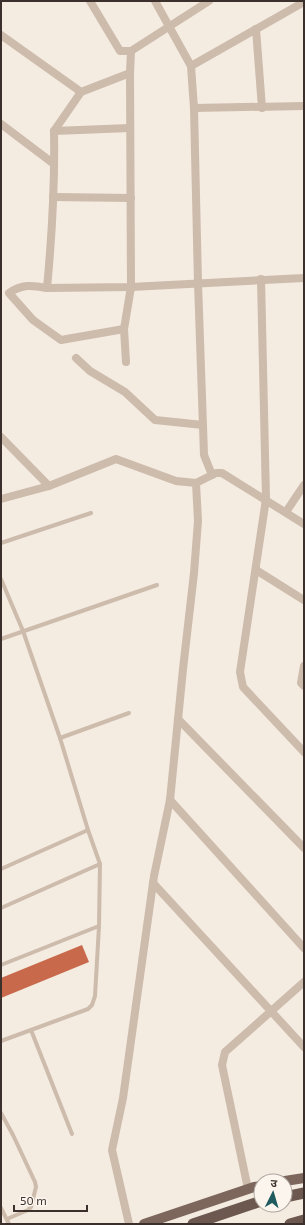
<svg xmlns="http://www.w3.org/2000/svg" width="305" height="1225" font-family="'Exo 2','Noto Sans Devanagari',sans-serif">
  <style>
    .building { fill: #c8694b }
    .lines { fill: none; stroke-linecap: round; stroke-linejoin: round }
    .service { stroke: #cdbbac; stroke-width: 4 }
    .minor { stroke: #cdbbac; stroke-width: 8 }
    .primary { stroke: #7d675c; stroke-width: 10 }
    .trunk { stroke: #6c584f; stroke-width: 11 }
  </style>
  <rect width="100%" height="100%" fill="#f4ebe1"/>
  <path class="building" d="M82,945l7,17 -88,36v-20z"/>
  <g class="lines">
    <g class="service">
      <path d="M1,543l90,-30"/>
      <path d="M1,579l22,52 37,107 28,92 12,34 -1,62"/>
      <path d="M1,639l156,-54"/>
      <path d="M60,738l69,-25"/>
      <path d="M1,869l87,-39"/>
      <path d="M1,908l99,-44"/>
      <path d="M1,965l98,-39 -4,70 -3,9 -4,4 -87,32"/>
      <path d="M31,1030l41,104"/>
      <path d="M1,1113l12,22 22,47 1,5 -5,20 -3,3 -21,9"/>
      <path d="M1,1208l8,16"/>
    </g>
    <g class="minor">
      <path d="M90,1l30,50h11l78,-50"/>
      <path d="M155,1l36,65 3,42 4,175 6,172 8,20"/>
      <path d="M256,29l6,79"/>
      <path d="M1,35l80,57"/>
      <path d="M191,66l113,-64"/>
      <path d="M194,108l110,-2"/>
      <path d="M1,124l53,40"/>
      <path d="M130,128l-76,3c1,52 -2,104 -7,157l84,-1 173,-9"/>
      <path d="M54,131l27,-39 49,-19"/>
      <path d="M53,197l78,1"/>
      <path d="M261,279l5,220 -26,173 3,15 61,65"/>
      <path d="M47,288c-15,-3 -25,-4 -38,5l24,27 28,20 63,-11"/>
      <path d="M76,358l14,13 35,21 30,28 48,5"/>
      <path d="M126,362l-2,-33 7,-42 -1,-214 1,-22"/>
      <path d="M1,437l48,49"/>
      <path d="M1,499l48,-13 67,-27 60,22 20,2 20,-10h6l82,51"/>
      <path d="M286,512l18,-27"/>
      <path d="M256,570l48,30"/>
      <path d="M304,666l-3,17 3,3"/>
      <path d="M178,719l126,129"/>
      <path d="M170,800l134,148"/>
      <path d="M153,883l151,164"/>
      <path d="M248,1189l-26,-124 3,-13 79,-70"/>
      <path d="M129,1224l-17,-74 11,-52 31,-222 16,-76 13,-131 11,-96 4,-52 -2,-38"/>
    </g>
    <g class="primary">
      <path d="M285,1181l19,-3"/>
      <path d="M144,1224l110,-37 7,-1"/>
    </g>
    <g class="trunk">
      <path d="M285,1197l19,-4"/>
      <path d="M193,1224l68,-23"/>
      <path d="M290,1224l14,-4"/>
    </g>
  </g>
  <rect width="305" height="1225" fill="none" stroke="#3b302b" stroke-width="4"/>
  <g transform="translate(273 1193) rotate(5)"><circle r="19" fill="#fbf5ee" stroke="#aea6a0"/>
  <path d="M0-3L7 15L0 10L-7 15Z" fill="#1f5a5e"/>
  <text y="-6" font-size="11" font-weight="bold" text-anchor="middle" fill="#3b302b">उ</text>
  </g>
  <path d="M14 1205v6h73v-6" fill="none" stroke="#3b302b" stroke-width="2"/>
  <text x="20" y="1205" font-size="12" fill="#3b302b" stroke="#fbf5ee" stroke-width="3" paint-order="stroke">50 m</text>
</svg>
